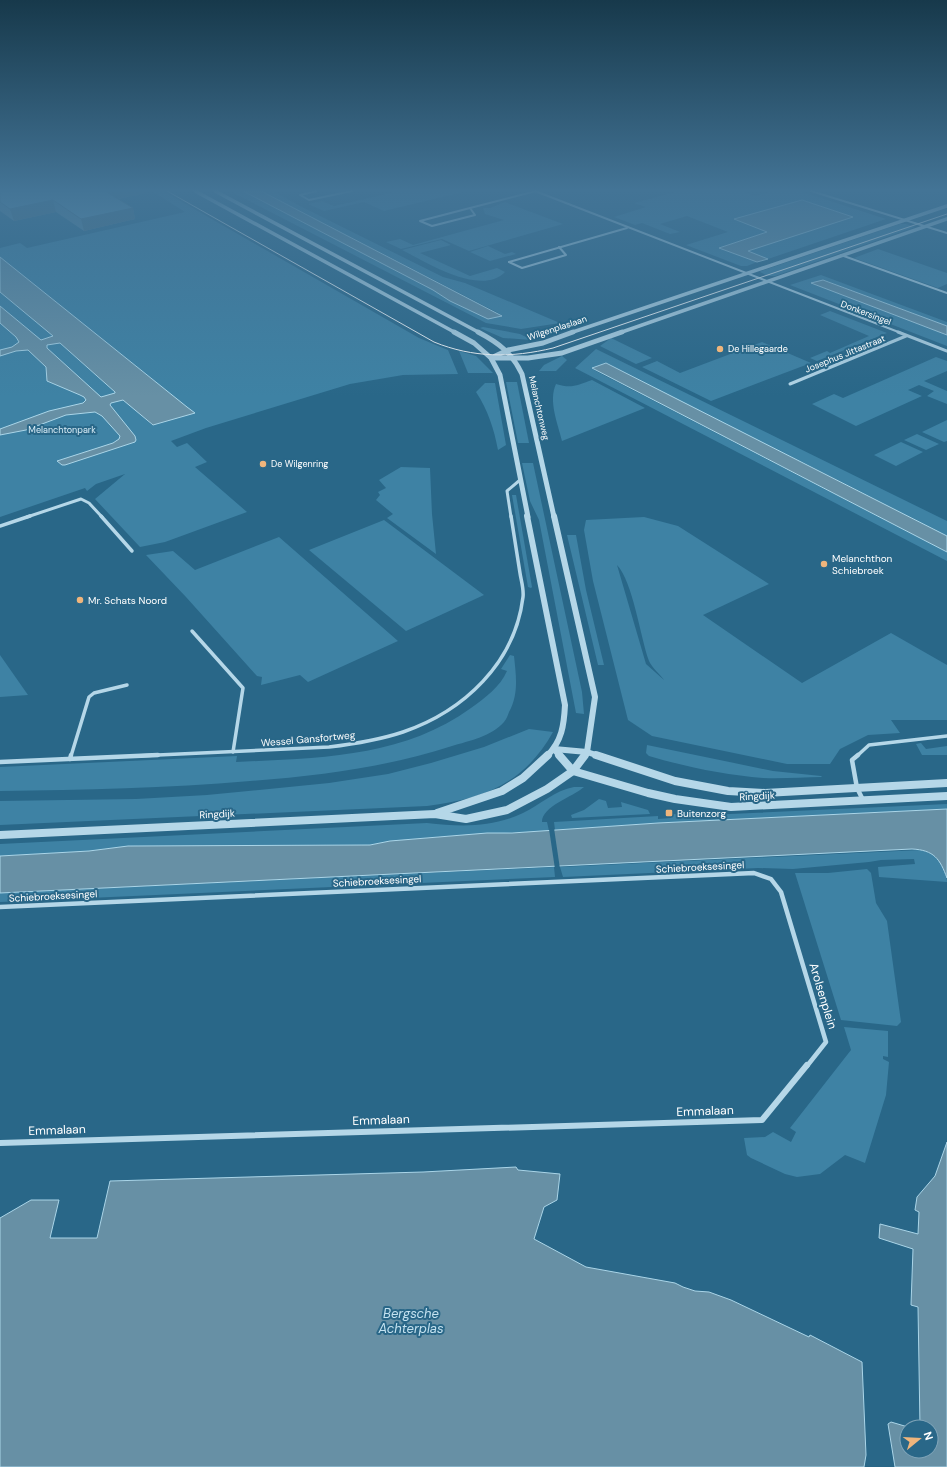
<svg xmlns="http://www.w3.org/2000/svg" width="947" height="1467" font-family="'DM Sans',sans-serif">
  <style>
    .green { fill: #3e82a4; fill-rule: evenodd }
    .water { fill: #6790a5; stroke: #aad5e8; fill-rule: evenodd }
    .pier { fill: #296788 }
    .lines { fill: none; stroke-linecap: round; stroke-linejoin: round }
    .minor-far4 { stroke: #b5d7e8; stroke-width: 2 }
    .minor-far3 { stroke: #b5d7e8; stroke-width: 3 }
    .minor-far2 { stroke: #b5d7e8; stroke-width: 3.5 }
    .minor-far1 { stroke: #b5d7e8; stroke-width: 4.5 }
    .minor { stroke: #b5d7e8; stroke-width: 6 }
    .tertiary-far3 { stroke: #b5d7e8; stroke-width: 3.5 }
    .tertiary-far2 { stroke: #b5d7e8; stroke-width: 5 }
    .tertiary-far1 { stroke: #b5d7e8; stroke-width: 6 }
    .tertiary { stroke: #b5d7e8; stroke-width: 8 }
    .tram { stroke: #fff; stroke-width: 1 }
    .wall { fill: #5e8aa2 }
    .shaded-wall { fill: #4c7184 }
    .building { fill: #6da1bc; stroke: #4c7184 }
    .poi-dot { fill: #efb57c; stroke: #296788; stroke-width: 1.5 }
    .labels { text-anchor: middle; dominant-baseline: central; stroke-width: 4; stroke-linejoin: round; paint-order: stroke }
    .far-street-label { font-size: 9px; fill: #fff; stroke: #296788 }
    .far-poi-label { font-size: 9px; fill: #fff; stroke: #296788; text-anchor: start }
    .far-park-label { font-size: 9px; fill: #d9edf7; stroke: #296788 }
    .poi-label { font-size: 10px; fill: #fff; stroke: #296788; text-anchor: start }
    .street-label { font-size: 10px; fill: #fff; stroke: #296788 }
    .near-street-label { font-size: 12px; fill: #fff; stroke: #296788 }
    .near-water-label { font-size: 13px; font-style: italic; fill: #c4e2f0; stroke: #296788 }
  </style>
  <rect width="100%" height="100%" fill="#296788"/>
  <g class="green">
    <path d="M152,191h11l256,147 29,12 10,24 -55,1 -53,9 -144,44 -35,13 6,6 10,-4 20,19 -12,5 52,45 -82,30 -25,5 -45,-48 30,-25 -29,10 -9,7 -2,-3 -85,29v-225l53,43 5,8h2l92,82 42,-12 -194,-156v-9l20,-5 7,5 158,-36z"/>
    <path d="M230,191h13l190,99 69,25 -241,-124h12l27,15 143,71 22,6 95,40 -39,6 -35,-6z"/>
    <path d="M399,191h68l-83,20 -20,-9 -40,9 -16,-7 14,-3 12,5z"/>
    <path d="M679,191h61l15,5 18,-5h26l87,28 -118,40 -20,-8 104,-34 -117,2 33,13 -48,16 37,14 -10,4h-6l-55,-21 42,-13 -41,-16 -27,8 20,8 -10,2 -28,-11 -7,2 -21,-8 32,-10 -12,-4z"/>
    <path d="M505,202l58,22 -94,27 -27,-12 -41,10 -15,-7 14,-3 13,6 91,-25 -19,-6 -2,-6h7z"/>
    <path d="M900,224h6l9,3 -140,49h-7l-8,-4 1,-1z"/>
    <path d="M441,240l10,5 -31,8 50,23 27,-8 8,4c-24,25 -79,-10 -103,-22z"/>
    <path d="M488,246l17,8 7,-2 4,2 -26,7 -20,-9z"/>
    <path d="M878,249l69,24v11l-9,4 -84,-30z"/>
    <path d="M821,275l126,47v4l-123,-46 -13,3 136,52v11l-157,-61z"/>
    <path d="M830,311l57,22 -70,28 -7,-3 17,-7 3,2 39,-17 -49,-21z"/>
    <path d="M483,327l37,7 12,6 -29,-2 -23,-10z"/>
    <path d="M611,338l41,20 -16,6 -36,-18z"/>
    <path d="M762,342l49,21 -100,38 -69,-34 15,-6 23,12z"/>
    <path d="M596,349l351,172v15l-143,-73 -212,-94 355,183v9l-372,-193z"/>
    <path d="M459,351l17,5 17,17h-25z"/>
    <path d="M562,356l5,4 -11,11h-17l5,-6z"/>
    <path d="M936,357l11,4v10l-23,10 23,10v13l-20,-8 7,-5 -15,-6 -11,5 14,6 -66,30 -44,-22 22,-10 9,4z"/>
    <path d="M592,380l53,28 -83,33c-4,-17 -14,-40 -6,-57 16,5 21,1 36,-4z"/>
    <path d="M506,382h11l12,61h-11z"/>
    <path d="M485,383h10l11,62 -8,5c-4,-21 -10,-40 -22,-58z"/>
    <path d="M947,420v21l-3,1 -22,-10z"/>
    <path d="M917,434l22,10 -13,6 -22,-10z"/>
    <path d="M901,442l22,10 -27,14 -22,-11z"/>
    <path d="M522,463h11l49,229 2,22 -8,-1 -37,-193 -9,-19z"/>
    <path d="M401,467l29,1 2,46 4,40 -49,-36 6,-4 -17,-14 4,-5 -2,-3 8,-4 -7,-8z"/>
    <path d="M512,495h4l16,92 -1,1 -3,-1z"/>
    <path d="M644,517l34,9 91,58 -66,31 99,68 89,-50 56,32v55h-56l9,13 -32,2 -28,14 -10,15h-43l-135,-28 -24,-16 -35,-139 -9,-51 2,-10zM617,565c16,17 23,71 32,96 3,7 11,13 15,19l-18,-16z"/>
    <path d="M384,520l100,75 -78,36 -97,-81z"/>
    <path d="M567,535h9l10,55 18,75h-6z"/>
    <path d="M279,537l119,104 -90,41 -8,-7 -39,10 1,-8 -5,-1 -71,-79 -40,-42 27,-4 22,19z"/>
    <path d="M0,655l28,40 -28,2z"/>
    <path d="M510,655l4,1c2,19 5,38 -5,56 -1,3 -3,8 -5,10 -12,14 -35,19 -52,24 -65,21 -133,30 -202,35 -83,7 -166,9 -250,10v-24l237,-11 -1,6c82,-4 166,-4 235,-54 14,-10 29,-21 36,-37l-6,-2z"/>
    <path d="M529,729l24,3c-29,52 -70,67 -126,74l-427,19v-24l136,-2 71,-4 122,-12 59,-9 43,-11 53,-16z"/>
    <path d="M921,743l5,6 21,-3v9h-25l-6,-11z"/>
    <path d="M647,745l126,26 48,5 1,1c-20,0 -39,2 -59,1 -37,-3 -77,-11 -114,-22l-3,-3z"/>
    <path d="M574,787h10c-11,10 -42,19 -42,35h5l2,9c-60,3 -120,4 -179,14l-242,1 -39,5 -89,5v-12l427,-21c33,4 65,5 96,-10 17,-8 32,-23 51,-26z"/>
    <path d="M599,799l7,2 2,7 14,-1 -1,-5 27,8 2,4 -78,4 -1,-3 13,-5z"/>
    <path d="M947,804v5l-289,14 -103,7 -1,-8 104,-6v3l13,-1v-4l37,1z"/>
    <path d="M920,850c15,2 27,16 27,32l-68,-5 -1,-10 37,-3 -1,-5 -33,1 -12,2 -76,7 -35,-1 -195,9 -3,-10z"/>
    <path d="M554,867l1,10 -555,25v-9z"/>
    <path d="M867,869l4,4 5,30 11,18 14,101 -4,4 -56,-6 -46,-147h33z"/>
    <path d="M844,1027l44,4v26l-5,-1v3l6,3 -3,33 -21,68 -20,-8 -25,19 -23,3 -12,-3 -34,-16 -4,-3 -3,-17 21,-1 8,-5 18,10 5,-10 -6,-4 61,-78z"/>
  </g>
  <g class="water">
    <path d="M243,191h18l241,125 -14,3 -38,-18 -17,-11z"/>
    <path d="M802,200l51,17 -105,34 20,8 -11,3 -38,-14 48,-16 -33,-13z"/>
    <path d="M0,257l187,150 8,6 -42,12 -30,-25 -12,3 -1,2 25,31 1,4 -1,2 -70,23h-3l-5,-4 56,-18 6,-4 1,-3 -18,-20 -7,-4 -29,3 -40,15 -26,5v-6l49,-18 34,-8 3,-3 -2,-3 -4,-2 -33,-14 -1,-14 -18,-17 -12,1 -16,5v-6l12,-3 7,-5 -3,-5 -16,-14v-17l41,34 12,-4 -53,-44zM60,343l55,49v1l-14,4 -54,-49v-3z"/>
    <path d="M823,280l124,46v9l-136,-52z"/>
    <path d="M606,363l341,173v16l-355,-184z"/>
    <path d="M947,809v69c-7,-19 -13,-28 -35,-29l-912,44v-37l89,-5 39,-5 242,-1 20,-4 97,-8h25l146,-10z"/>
    <path d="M947,1142v325h-52l-7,-43 3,-2 17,5 -1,24h24v-24h-11l-2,-120 -7,-2 2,-56 -34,-11 1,-14 38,10 1,-22 -4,-2 2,-13 18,-21z"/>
    <path d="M516,1167l2,3 42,4 -3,26 -13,7 -10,32 52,28 89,16 8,4 12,4 14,1 22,8 78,37 1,-2 52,27 4,93 -2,12h-864v-249l31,-18h28l-9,38h47l13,-57 313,-9z"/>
  </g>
  <path class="pier" d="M554,828l6,41h-5l-6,-40z"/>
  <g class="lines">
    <g class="minor-far4">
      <path d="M317,191l-17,4 9,5 43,-9"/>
      <path d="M535,191l366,142"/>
      <path d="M811,191l136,42"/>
      <path d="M470,208l5,7 -43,11 -12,-5z"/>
      <path d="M470,208l66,-17"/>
      <path d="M841,255l106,38"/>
      <path d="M509,262l118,-34"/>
      <path d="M509,262l13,6 44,-13 -7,-8"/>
    </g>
    <g class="minor-far3">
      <path d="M898,332l49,19"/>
      <path d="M790,384l116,-48"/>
      <path d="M27,517l54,-18 8,4 13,14"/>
      <path d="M511,517l-4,-26 13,-11"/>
    </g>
    <g class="minor-far2">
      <path d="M101,516l31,35"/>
      <path d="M0,526l30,-10"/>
      <path d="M192,631l51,57 -10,64"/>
      <path d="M71,756l18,-59 5,-4 33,-8"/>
      <path d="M136,756l193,-9c25,-3 50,-7 74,-15 61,-21 112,-69 120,-135 1,-8 -2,-17 -3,-24 -3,-19 -6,-38 -9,-57"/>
      <path d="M857,756l12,-11 78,-9"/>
    </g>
    <g class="minor-far1">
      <path d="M858,755l-6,5 5,28 6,12"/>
      <path d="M70,759l1,-4"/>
      <path d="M0,762l158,-7"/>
      <path d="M0,907l754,-34 17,6 10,13 45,150 -19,24"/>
    </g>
    <path class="minor" d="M0,1143l762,-23 45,-55"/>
    <g class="tertiary-far3">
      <path d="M195,191l261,142"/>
      <path d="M215,191l265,142"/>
      <path d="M570,333l377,-127"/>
      <path d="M619,333l328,-114"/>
    </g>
    <g class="tertiary-far2">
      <path d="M454,332l20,11 17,15 9,17 28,142"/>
      <path d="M478,332c21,11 34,21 44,42l32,143"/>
      <path d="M491,358l17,-8 35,-7 30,-11"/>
      <path d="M493,358h35l34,-5 60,-21"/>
    </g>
    <g class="tertiary-far1">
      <path d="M527,516l38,189c-1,20 -3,36 -18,51"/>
      <path d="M554,516l41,181 -8,55 -3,4"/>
      <path d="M554,749l6,7"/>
      <path d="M554,749l33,3 12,4"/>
    </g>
    <g class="tertiary">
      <path d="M559,755l14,16 75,22 27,6 56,8 216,-11"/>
      <path d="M596,755l79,26 53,10 37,2 182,-10"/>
      <path d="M437,813l65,-22 21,-13 25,-23"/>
      <path d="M0,835l435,-21 31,5 41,-9 40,-21 26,-18 12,-16"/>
    </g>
    <path class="tram" d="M167,191l267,151c39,16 78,16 119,6l394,-134"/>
  </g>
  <path class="wall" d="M0,191l146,2 -28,6 15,9 2,11 -51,12 -28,-19 -42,9 -14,-10z"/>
  <g class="shaded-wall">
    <path d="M104,191h42v2l-40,8z"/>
    <path d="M53,200l3,12 -42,9 -4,-12z"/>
    <path d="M133,208l2,11 -51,12 -3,-12z"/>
  </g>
  <path class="building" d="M0,191h105l28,17 -52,11 -28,-19 -43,9 -10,-7z"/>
  <linearGradient id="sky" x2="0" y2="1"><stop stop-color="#17394b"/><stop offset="0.48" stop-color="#437496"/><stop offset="1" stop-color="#437496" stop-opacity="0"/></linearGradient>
  <rect width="947" height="396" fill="url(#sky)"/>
  <g class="poi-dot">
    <circle cx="720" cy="349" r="4"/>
    <circle cx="263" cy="464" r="4"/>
    <circle cx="824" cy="564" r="4"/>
    <circle cx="80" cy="600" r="4"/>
    <rect x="665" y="809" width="8" height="8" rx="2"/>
  </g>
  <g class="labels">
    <g class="far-street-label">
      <text transform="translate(866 313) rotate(21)">Donkersingel</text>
      <text transform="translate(557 328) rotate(-18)">Wilgenplaslaan</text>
      <text transform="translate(845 354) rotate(-22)">Josephus Jittastraat</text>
      <text transform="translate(539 408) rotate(77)">Melanchtonweg</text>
    </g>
    <g class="far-poi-label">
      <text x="728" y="349">De Hillegaarde</text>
      <text x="271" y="464">De Wilgenring</text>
    </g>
    <g class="far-park-label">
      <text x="62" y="430">Melanchtonpark</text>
    </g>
    <g class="poi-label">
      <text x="832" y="558">Melanchthon<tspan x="832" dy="12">Schiebroek</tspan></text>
      <text x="88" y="600">Mr. Schats Noord</text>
      <text x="677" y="813">Buitenzorg</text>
    </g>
    <g class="street-label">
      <text transform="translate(308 739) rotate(-5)">Wessel Gansfortweg</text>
      <text transform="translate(757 796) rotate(-3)">Ringdijk</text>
      <text transform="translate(217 814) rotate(-3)">Ringdijk</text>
      <text transform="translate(700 867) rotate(-3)">Schiebroeksesingel</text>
      <text transform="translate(377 881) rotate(-3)">Schiebroeksesingel</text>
      <text transform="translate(53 896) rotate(-3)">Schiebroeksesingel</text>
    </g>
    <g class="near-street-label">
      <text transform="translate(823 996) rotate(73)">Arolsenplein</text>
      <text transform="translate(705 1111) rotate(-2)">Emmalaan</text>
      <text transform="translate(381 1120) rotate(-2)">Emmalaan</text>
      <text transform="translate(57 1130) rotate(-2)">Emmalaan</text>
    </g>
    <g class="near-water-label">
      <text x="411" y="1313">Bergsche<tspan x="411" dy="15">Achterplas</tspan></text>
    </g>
  </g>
  <g transform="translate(919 1439) rotate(72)"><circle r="19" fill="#296788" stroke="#7fa4b8"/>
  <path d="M0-3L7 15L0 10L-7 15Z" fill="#efb57c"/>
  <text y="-6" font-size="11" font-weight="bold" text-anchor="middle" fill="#ffffff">N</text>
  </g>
</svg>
